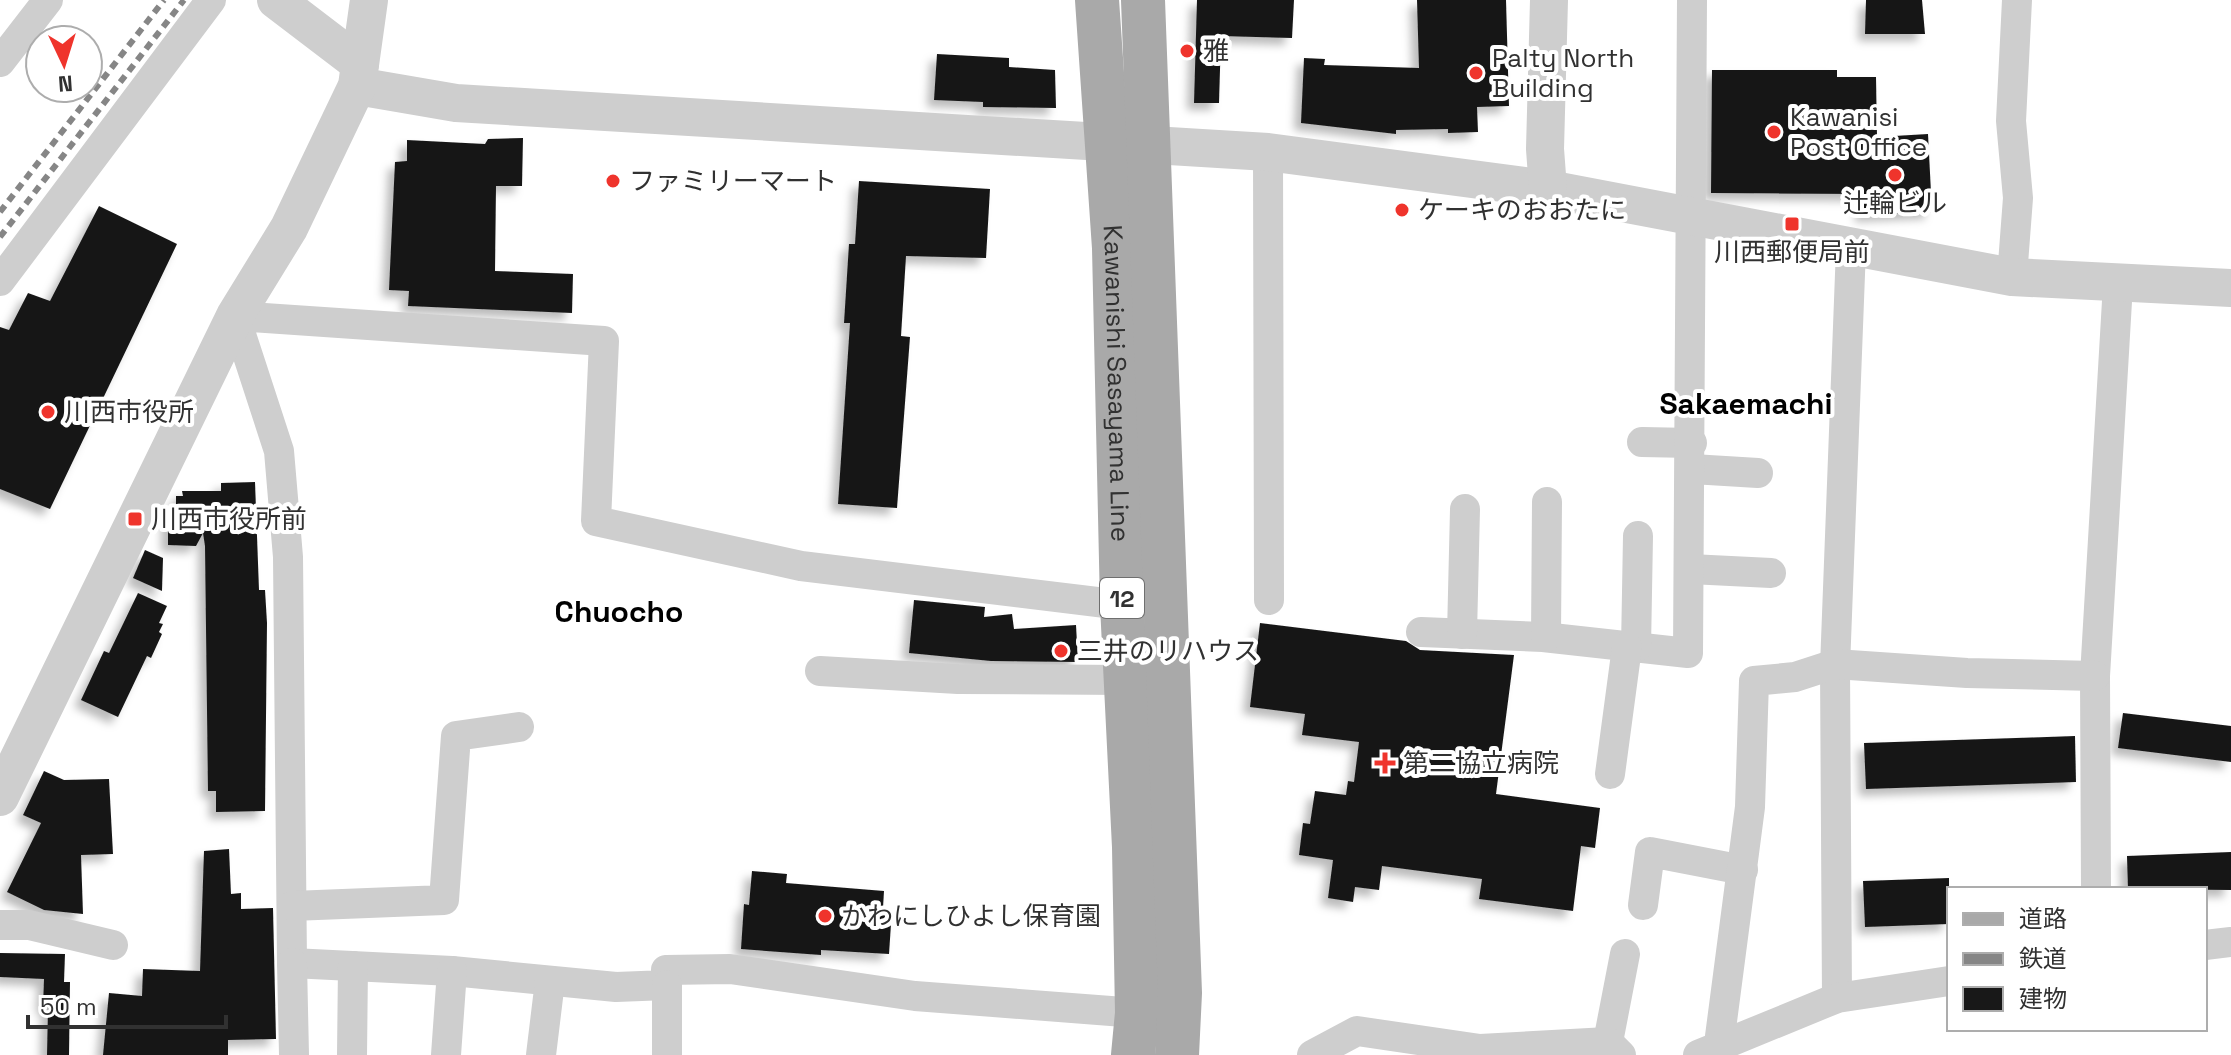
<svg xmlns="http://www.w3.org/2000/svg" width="2231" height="1055" font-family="'Space Grotesk','Noto Sans JP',sans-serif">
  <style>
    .building { fill: #181818; filter: url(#shadow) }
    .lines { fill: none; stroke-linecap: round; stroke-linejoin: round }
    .minor { stroke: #cecece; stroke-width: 30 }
    .tertiary { stroke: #cecece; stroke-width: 38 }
    .primary { stroke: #a9a9a9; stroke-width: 44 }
    .rail { stroke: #868686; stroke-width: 6; stroke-dasharray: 8 6; stroke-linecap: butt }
    .poi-dot { fill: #ef342c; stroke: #fff; stroke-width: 3 }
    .labels { text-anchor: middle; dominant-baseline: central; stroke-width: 8; stroke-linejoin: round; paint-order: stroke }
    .shield { fill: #fff; stroke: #6f6f6f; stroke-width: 2 }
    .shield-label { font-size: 24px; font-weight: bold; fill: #313131 }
    .poi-label { font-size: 26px; fill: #313131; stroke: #fff; text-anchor: start }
    .street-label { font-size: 26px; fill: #313131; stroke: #fff }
    .quarter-label { font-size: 30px; font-weight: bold; fill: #000; stroke: #fff }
  </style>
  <defs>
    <filter id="shadow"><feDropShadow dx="-7" dy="7" stdDeviation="4" flood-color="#0004"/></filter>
  </defs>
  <rect width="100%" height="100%" fill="#fff"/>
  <g class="building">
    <path d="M1197,0h97l-2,38 -71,-2 -2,67h-25z"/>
    <path d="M1417,0h89l3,106 -32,1 1,25 -30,1v-4l-52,1v4l-95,-11 3,-65 21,1 -1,6 95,3z"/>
    <path d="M1866,0h56l3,34h-60z"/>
    <path d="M937,54l72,4v9l46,3 1,38 -73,-1v-5l-49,-2z"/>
    <path d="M1712,70h125v7h39l1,60 51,-3 4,78 -70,3 -1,-21 -150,-1z"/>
    <path d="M523,138l-1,48h-26l-1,85 78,3 -1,39 -164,-7 1,-15 -20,-1 6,-128 12,-1v-21l78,4 3,-5z"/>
    <path d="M859,181l131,8 -4,69 -80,-2 -5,80 9,1 -13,171 -59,-4 12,-181h-6l5,-79h6z"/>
    <path d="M99,206l78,38 -127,265 -50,-20v-162l9,3 19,-37 22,8z"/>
    <path d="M255,482l4,108h6l2,33 -2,188 -49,1v-21h-8l-3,-245 -2,-13 -7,13 -28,-1v-35l8,1v-15h7l-1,-5h39v-8z"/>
    <path d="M145,550l18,8 -1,33 -29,-13z"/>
    <path d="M138,593l29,13 -8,17 4,1 -4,8 3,2 -11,24 -4,-2 -29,61 -37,-17 23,-49 5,2z"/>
    <path d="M914,600l71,7 -1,10 28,-3 2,15 62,-4 2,37 -87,-1 -82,-8z"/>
    <path d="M1260,623l146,18 14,9 94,5 -18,139 104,14 -5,40 -14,-2 -8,65 -94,-12 3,-20 -100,-13 -3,24 -24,-3 -2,15 -25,-4 5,-38 -34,-5 4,-32 7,1 5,-33 31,4 2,-14 6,1 5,-40 -57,-7 3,-21 -55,-7z"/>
    <path d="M2123,713l108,13v36l-113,-14z"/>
    <path d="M2075,736l1,46 -210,7 -2,-46z"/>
    <path d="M44,771l20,9 45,-1 4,75 -32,1 2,59 -39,-4 -37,-18 34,-69 -18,-8z"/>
    <path d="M229,849l2,45 10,-1v16l32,-1 3,131 -48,1v15h-125l6,-62 33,3 1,-27 57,2 4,-120z"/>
    <path d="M2231,852v38l-103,-1 -1,-33z"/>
    <path d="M752,871l35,3 -1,9 98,8 -1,17 9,1 -3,45 -68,-4v5l-80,-6 3,-45 5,1z"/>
    <path d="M1949,878v46l-84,3 -2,-46z"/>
    <path d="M0,953l65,1 -1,28h6l-1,73h-22l1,-47 -5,-1 1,-28 -44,-2z"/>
  </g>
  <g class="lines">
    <g class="minor">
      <path d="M0,62l48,-62"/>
      <path d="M1268,152l1,448"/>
      <path d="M2012,277l6,-79 -7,-77 6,-121"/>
      <path d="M0,281l211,-281"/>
      <path d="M1642,442l50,1"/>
      <path d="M1692,469l66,4"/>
      <path d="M1690,569l81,4"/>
      <path d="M1122,605l-321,-39 -205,-45 8,-180 -369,-25 44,135 9,106 4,406 160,8 164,16 51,-2 -1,-15 64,-1 185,27 222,17"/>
      <path d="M1421,632l122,5 145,16 4,-653"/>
      <path d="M1462,634l3,-125"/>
      <path d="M1546,637l1,-135"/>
      <path d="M1636,648l2,-112"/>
      <path d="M820,671l138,8 168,1"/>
      <path d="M1610,774l17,-127"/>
      <path d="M2096,889l-1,-213 23,-392"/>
      <path d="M1643,905l7,-53 93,18"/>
      <path d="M292,906l152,-6 12,-164 63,-9"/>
      <path d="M0,925h29l84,20"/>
      <path d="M2205,945l26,-3"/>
      <path d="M292,963l2,92"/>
      <path d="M667,985v70"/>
      <path d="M1837,998l-2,-331 16,-419"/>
      <path d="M1608,1042l17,-88"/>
      <path d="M1719,1044l31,-237 4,-126 41,-4 40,-13 132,9 128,3"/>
      <path d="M352,1055l1,-89"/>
      <path d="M446,1055l6,-84"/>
      <path d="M541,1055l9,-74"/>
      <path d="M1312,1055l45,-24 123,18 128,-7 13,13"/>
      <path d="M1698,1055l139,-57 112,-17"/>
    </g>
    <g class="tertiary">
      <path d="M276,0l84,64"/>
      <path d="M357,86l99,17 812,49 280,37 464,88 219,11"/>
      <path d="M1548,189l-3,-40 4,-149"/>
      <path d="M0,797l235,-481 54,-88 68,-142 12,-86"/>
    </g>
    <g class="primary">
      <path id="s1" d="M1097,0l17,248 8,357 12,242 3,166 -4,42"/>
      <path d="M1143,0l37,993 -3,62"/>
    </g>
    <g class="rail">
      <path d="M0,212l164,-212"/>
      <path d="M0,237l184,-237"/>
    </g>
  </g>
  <g class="poi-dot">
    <circle cx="1187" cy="51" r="8"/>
    <circle cx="1476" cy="73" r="8"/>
    <circle cx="1774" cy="132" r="8"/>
    <circle cx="1895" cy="175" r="8"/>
    <circle cx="613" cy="181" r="8"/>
    <circle cx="1402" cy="210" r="8"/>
    <rect x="1784" y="216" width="16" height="16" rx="4"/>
    <circle cx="48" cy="412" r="8"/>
    <rect x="127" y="511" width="16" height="16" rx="4"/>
    <circle cx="1061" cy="651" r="8"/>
    <path d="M1381 751h8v8h8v8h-8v8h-8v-8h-8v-8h8z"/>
    <circle cx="825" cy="916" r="8"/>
  </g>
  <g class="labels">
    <rect class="shield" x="1100" y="578" width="44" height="40" rx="6"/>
    <g class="shield-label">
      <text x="1122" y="598">12</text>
    </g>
    <g class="poi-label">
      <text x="1203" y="51">雅</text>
      <text x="1492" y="58">Palty North<tspan x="1492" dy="30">Building</tspan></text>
      <text x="1790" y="117">Kawanisi<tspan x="1790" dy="30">Post Office</tspan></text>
      <text x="629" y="181">ファミリーマート</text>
      <text x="1895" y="203" text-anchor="middle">辻輪ビル</text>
      <text x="1418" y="210">ケーキのおおたに</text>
      <text x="1792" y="252" text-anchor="middle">川西郵便局前</text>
      <text x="64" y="412">川西市役所</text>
      <text x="151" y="519">川西市役所前</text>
      <text x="1077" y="651">三井のリハウス</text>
      <text x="1403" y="763">第二協立病院</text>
      <text x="841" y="916">かわにしひよし保育園</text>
    </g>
    <g class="street-label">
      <text stroke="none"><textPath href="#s1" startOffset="384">Kawanishi Sasayama Line</textPath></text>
    </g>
    <g class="quarter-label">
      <text x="1746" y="403">Sakaemachi</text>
      <text x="619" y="611">Chuocho</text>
    </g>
  </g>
  <rect x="1947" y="887" width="260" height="144" fill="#ffffff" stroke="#adadad" stroke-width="2"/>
  <rect x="1963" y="913" width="40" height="12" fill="#a9a9a9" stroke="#adadad" stroke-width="2"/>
  <text x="2019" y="927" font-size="24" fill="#313131">道路</text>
  <rect x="1963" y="953" width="40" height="12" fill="#868686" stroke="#adadad" stroke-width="2"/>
  <text x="2019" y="967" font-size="24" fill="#313131">鉄道</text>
  <rect x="1963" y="987" width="40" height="24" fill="#181818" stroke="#adadad" stroke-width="2"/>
  <text x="2019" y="1007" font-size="24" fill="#313131">建物</text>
  <g transform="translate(64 64) rotate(176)"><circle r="38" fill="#ffffff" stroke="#adadad" stroke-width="2"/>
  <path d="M0-6L14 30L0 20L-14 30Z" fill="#ef342c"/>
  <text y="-12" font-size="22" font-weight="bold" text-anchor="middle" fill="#313131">N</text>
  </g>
  <path d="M28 1015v12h198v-12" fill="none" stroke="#313131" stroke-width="4"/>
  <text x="40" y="1015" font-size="24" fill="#313131" stroke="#ffffff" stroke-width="6" paint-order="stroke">50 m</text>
</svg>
